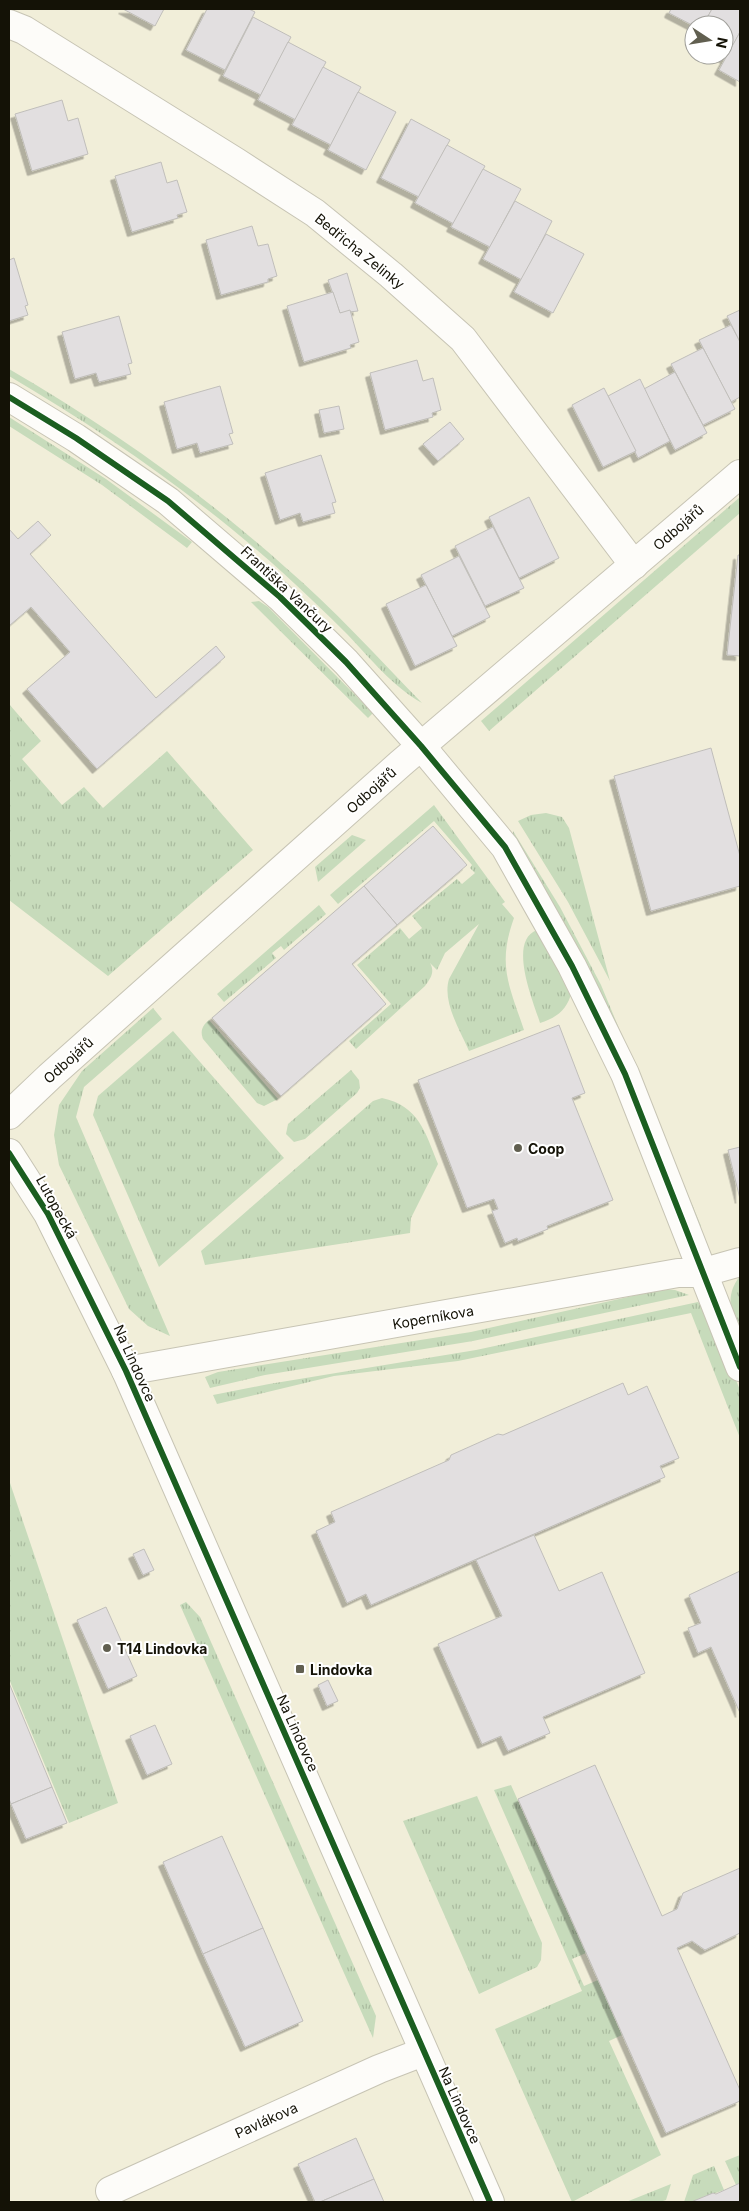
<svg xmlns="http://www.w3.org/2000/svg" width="749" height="2211" font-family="Inter,sans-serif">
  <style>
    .grass { fill: url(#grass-tufts) }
    .building { fill: #e2dfe0; stroke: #c0beba; filter: url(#shadow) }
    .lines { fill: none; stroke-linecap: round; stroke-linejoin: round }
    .minor-casing { stroke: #c7c4b4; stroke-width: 30 }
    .major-casing { stroke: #c7c4b4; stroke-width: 30 }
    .minor { stroke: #fdfcf9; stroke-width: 28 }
    .major { stroke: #fdfcf9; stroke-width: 28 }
    .cycleway-casing { stroke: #fff; stroke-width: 9 }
    .cycleway { stroke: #1b5e20; stroke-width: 6 }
    .poi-dot { fill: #615f50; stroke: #fff; stroke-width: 2 }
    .labels { text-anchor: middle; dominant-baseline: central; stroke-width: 4; stroke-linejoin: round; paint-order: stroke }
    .street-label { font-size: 14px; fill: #141206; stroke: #fff }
    .poi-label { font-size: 14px; font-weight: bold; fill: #141206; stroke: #fff; text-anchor: start }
  </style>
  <defs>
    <pattern id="grass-tufts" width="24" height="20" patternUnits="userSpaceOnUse" patternTransform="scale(1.25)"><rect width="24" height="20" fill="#c7dbbb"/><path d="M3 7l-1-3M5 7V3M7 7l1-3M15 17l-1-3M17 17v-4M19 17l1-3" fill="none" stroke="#aabb9f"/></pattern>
    <filter id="shadow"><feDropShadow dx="-4.5" dy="4.5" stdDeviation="0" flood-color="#0004"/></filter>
  </defs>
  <rect width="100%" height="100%" fill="#f1eed9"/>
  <g class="grass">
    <path d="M9,369c98,57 191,122 276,198 49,42 92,90 137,136 -30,-17 -51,-44 -75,-69 -21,-21 -43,-42 -65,-62 -85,-76 -176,-139 -273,-196z"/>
    <path d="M9,417l97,62 86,63 -5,6 -85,-63 -93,-59z"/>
    <path d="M740,497v16l-251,218 -8,-10z"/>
    <path d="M259,601l9,6 105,106 -5,5 -117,-116z"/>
    <path d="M9,704l32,37 -19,18 40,46 22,-18 19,21 64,-57 86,99 -145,126 -99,-76z"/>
    <path d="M434,805l71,97 -3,2 12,14c-17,47 -5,67 10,112l-55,21c-9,-21 -27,-49 -20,-72l30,-55 -34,29 -8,17 -7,-7c5,9 1,15 -5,23l-69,63 -7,-8 42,-37 -34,-39 43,-37 9,11 13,-11 -10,-12 45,-37 5,5 13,-11 -5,-5 2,-3 -38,-44 -96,83 -8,-9z"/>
    <path d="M546,813l16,4 7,11 41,153 -42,-79 -50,-81 13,-6z"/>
    <path d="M513,831l47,76 41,78 100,241 -4,1 -183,-382z"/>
    <path d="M352,835l14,5 -48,42 -3,-15z"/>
    <path d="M319,905l7,9 -42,36 -3,-4 -9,7 4,5 -52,44 -7,-8z"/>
    <path d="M537,930l35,61c-5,19 -14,26 -32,32 -6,-20 -33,-82 -3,-93z"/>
    <path d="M153,1008l9,11 -78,68 -8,30 94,219 -22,-10 -19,-17 -70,-144 -5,-30 5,-30 23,-34z"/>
    <path d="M209,1020l69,79 -14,7 -7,-3 -54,-64c-3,-8 -1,-13 6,-19z"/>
    <path d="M173,1031l111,127 -125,109 -66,-152 5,-19z"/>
    <path d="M351,1070l8,10 1,8 -3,5 -52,46 -11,3 -8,-8 2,-10z"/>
    <path d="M382,1098c37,8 43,34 56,66l-27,54 -1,15 -205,32 -4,-14 172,-150z"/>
    <path d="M740,1276v61c-9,-23 -16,-41 0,-61z"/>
    <path d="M664,1289l11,1 14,5 -216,46 -208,34 -55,13 -5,-11 13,-5 253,-40z"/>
    <path d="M698,1302l11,12 31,76v48l-49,-125 -233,48 -124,15 -117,28 -4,-9 56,-11 207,-34z"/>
    <path d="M9,1480l109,323 -49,20 -60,-144z"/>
    <path d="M186,1602l14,15 176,399 -3,22 -193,-433z"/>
    <path d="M511,1785l75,168 -14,6 12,27 14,-6 24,55 -13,6 52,114 -89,47 -77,-173 87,-38 -88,-201z"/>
    <path d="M477,1796l65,147 -1,17 -4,7 -58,27 -76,-173z"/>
    <path d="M740,2155v28l-4,2 -11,-24z"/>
    <path d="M714,2166l10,24 -33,12h-7l9,-27z"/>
    <path d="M671,2184l-5,16 -6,2h-34z"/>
  </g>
  <g class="building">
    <path d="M123,9h41l-9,17z"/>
    <path d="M207,9h42l6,3 -30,58 -39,-20z"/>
    <path d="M671,9h41l-9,16 -9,1 -25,-13z"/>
    <path d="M712,9h28v23l-14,27 -8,-4h6v-30h-21z"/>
    <path d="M253,17l38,20 -30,58 -38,-19z"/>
    <path d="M740,32v50l-21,-12z"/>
    <path d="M288,42l38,20 -30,58 -38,-20z"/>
    <path d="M323,67l38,20 -30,58 -39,-20z"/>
    <path d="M358,92l38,20 -30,58 -38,-20z"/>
    <path d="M62,100l6,21 10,-3 10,36 -56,17 -17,-57z"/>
    <path d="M411,119l39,21 -31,57 -38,-19z"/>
    <path d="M447,145l38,21 -31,58 -39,-21z"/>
    <path d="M161,162l6,21 10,-3 10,32 -10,3 1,3 -46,14 -17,-56z"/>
    <path d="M483,169l38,20 -31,58 -39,-20z"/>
    <path d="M515,201l37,20 -30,59 -39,-21z"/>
    <path d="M252,226l6,20 10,-2 9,32 -9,3v3l-47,13 -15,-55z"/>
    <path d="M546,234l38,20 -31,59 -39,-21z"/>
    <path d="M14,258l14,47 -3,1 3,9 -19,6v-61z"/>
    <path d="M347,273l11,38 -18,2 -12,-33z"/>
    <path d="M333,292l7,21 10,-3 9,32 -9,3 1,3 -47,14 -17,-56z"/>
    <path d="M740,310v32l-13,-26z"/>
    <path d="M119,316l13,47 -4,1 3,10 -32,8 -3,-9 -21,6 -13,-47z"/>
    <path d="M731,325l9,17v55l-9,5 -32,-62z"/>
    <path d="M703,348l32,61 -32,16 -32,-61z"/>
    <path d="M417,360l6,21 10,-3 8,32 -9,3 1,4 -48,13 -15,-57z"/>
    <path d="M675,372l32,61 -32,17 -31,-61z"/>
    <path d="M640,379l30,62 -32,17 -30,-62z"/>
    <path d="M220,386l13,47 -4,1 4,10 -33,9 -3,-10 -20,6 -13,-47z"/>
    <path d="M604,388l32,63 -33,16 -31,-62z"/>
    <path d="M339,406l5,23 -20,4 -5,-23z"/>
    <path d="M450,422l14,17 -26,22 -15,-17z"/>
    <path d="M321,455l15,47 -4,1 3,10 -32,9 -3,-9 -20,7 -15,-47z"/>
    <path d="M529,497l30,61 -40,20 -30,-61z"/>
    <path d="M38,521l13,14 -21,19 126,144 60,-52 9,11 -128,112 -70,-80 43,-37 -39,-45 -22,19v-97l9,10z"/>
    <path d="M493,527l31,61 -39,18 -30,-60z"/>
    <path d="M738,555h2v101l-13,-1z"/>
    <path d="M459,556l31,61 -38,19 -31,-61z"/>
    <path d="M426,585l31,61 -42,20 -29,-62z"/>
    <path d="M711,748l29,108v30l-89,25 -37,-135z"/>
    <path d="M433,826l34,39 -70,60 -33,-39z"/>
    <path d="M364,886l33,39 -45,39 34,40 -105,92 -69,-78z"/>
    <path d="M559,1025l26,68 -13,5 41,102 -66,26 1,3 -30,12 -1,-3 -12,5 -13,-32 6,-2 -4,-10 -27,9 -49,-128z"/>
    <path d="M740,1147v52l-12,-49z"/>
    <path d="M623,1383l5,12 19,-9 32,72 -19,8 5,11 -294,128 -5,-11 -19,9 -31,-72 19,-9 -4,-10 118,-52 2,-5 47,-21 5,1z"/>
    <path d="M534,1535l25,56 43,-19 43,101 -102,44 7,16 -42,18 -7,-15 -19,8 -44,-100 64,-28 -26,-56z"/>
    <path d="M144,1549l10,21 -11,5 -10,-21z"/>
    <path d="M740,1571v142l-29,-66 -13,6 -10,-25 13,-5 -12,-28z"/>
    <path d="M106,1607l31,69 -29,13 -31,-69z"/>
    <path d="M328,1680l10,21 -11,5 -9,-21z"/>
    <path d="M9,1683l43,104 -41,17 -2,-5z"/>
    <path d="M155,1725l17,39 -25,11 -17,-39z"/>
    <path d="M595,1765l67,151 15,-7 6,-16 57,-25v65l-35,17 -13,-9 -15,7 63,142v11l-74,32 -148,-334z"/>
    <path d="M52,1787l15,36 -41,16 -15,-35z"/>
    <path d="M222,1836l41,92 -60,26 -40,-92z"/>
    <path d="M263,1928l40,93 -58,26 -42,-93z"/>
    <path d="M356,2138l18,41 -54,23h-5l-17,-38z"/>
    <path d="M374,2179l10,23h-64z"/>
    <path d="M740,2183v19h-49l22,-9 3,1z"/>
  </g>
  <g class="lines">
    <defs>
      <g id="minor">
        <path d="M9,24l15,6 212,132 79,51 76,62 72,64 171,226"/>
        <path d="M9,397l67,41 92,63 112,96 66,65 75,84 84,101 67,119 53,108 115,293"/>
        <path d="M9,1115l40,-38 351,-313 340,-290"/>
        <path d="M126,1371l552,-98h23l39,-11"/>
        <path d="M110,2191l269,-122 44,-17"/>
      </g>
      <path id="major" d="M9,1153l39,61 78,157 364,831"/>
    </defs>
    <use href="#minor" class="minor-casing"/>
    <use href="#major" class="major-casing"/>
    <use href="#minor" class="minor"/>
    <use href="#major" class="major"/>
    <defs>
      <g id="cycleway">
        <path d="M9,397l67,41 92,63 112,96 66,65 75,84 84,101 67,119 53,108 115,293"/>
        <path d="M9,1153l39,61 78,157 364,831"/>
      </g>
    </defs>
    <use href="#cycleway" class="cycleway-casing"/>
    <use href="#cycleway" class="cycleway"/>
  </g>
  <g class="poi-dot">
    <circle cx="518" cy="1148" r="5"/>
    <circle cx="107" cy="1648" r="5"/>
    <rect x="295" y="1664" width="10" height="10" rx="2.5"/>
  </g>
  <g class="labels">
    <g class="street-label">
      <text transform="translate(360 251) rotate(39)">Bedřicha Zelinky</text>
      <text transform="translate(678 527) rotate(-41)">Odbojářů</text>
      <text transform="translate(287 589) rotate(43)">Františka Vančury</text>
      <text transform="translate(371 790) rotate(-42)">Odbojářů</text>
      <text transform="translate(68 1060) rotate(-42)">Odbojářů</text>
      <text transform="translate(57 1207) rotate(61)">Lutopecká</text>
      <text transform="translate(433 1317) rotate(-10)">Koperníkova</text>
      <text transform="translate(135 1363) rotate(66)">Na Lindovce</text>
      <text transform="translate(298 1733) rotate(66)">Na Lindovce</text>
      <text transform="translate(460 2105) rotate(66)">Na Lindovce</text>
      <text transform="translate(266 2120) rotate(-24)">Pavlákova</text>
    </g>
    <g class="poi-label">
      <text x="528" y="1148">Coop</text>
      <text x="117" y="1648">T14 Lindovka</text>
      <text x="310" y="1669">Lindovka</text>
    </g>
  </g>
  <rect width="749" height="2211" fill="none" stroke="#141206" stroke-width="20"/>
  <g transform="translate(709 40) rotate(102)"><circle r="24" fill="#ffffff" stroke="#a1a09b"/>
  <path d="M0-4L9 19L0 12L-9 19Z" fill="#615f50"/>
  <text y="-8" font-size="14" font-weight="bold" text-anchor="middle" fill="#141206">N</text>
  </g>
</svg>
